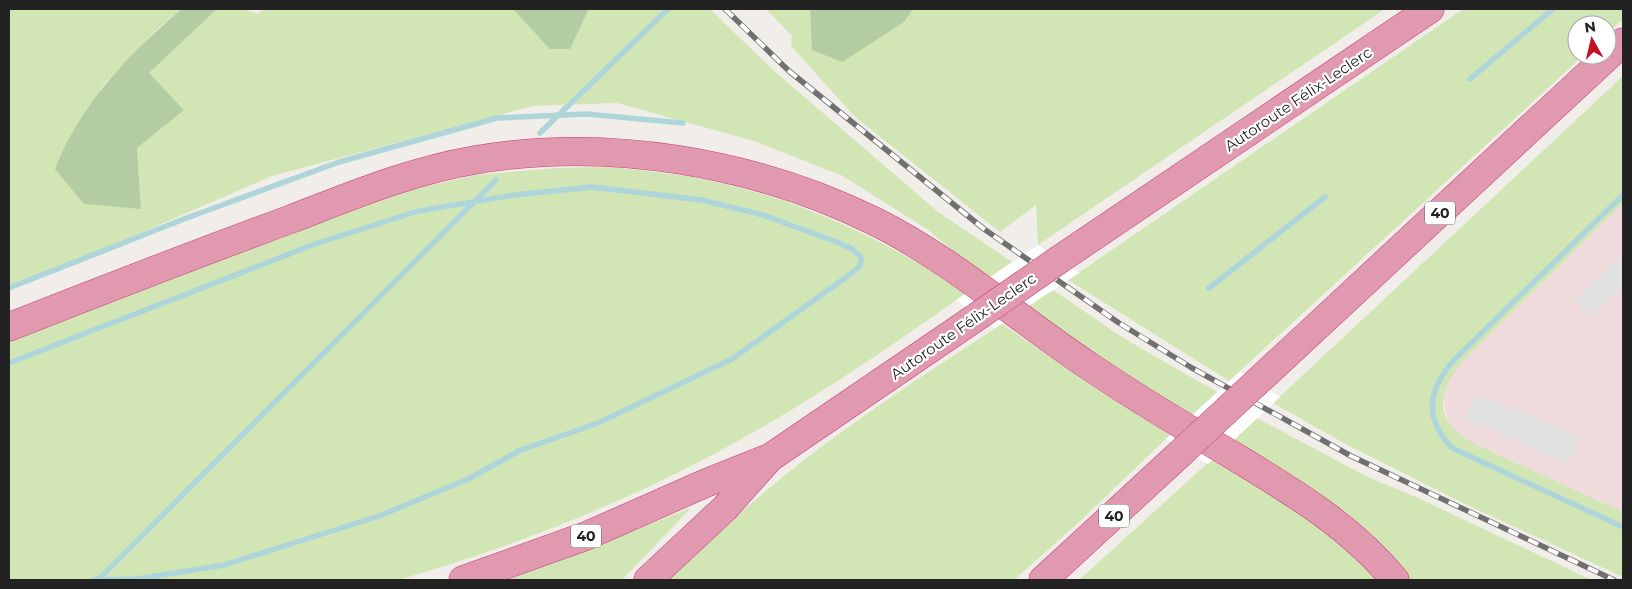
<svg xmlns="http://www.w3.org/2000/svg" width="1632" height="589" font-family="Montserrat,sans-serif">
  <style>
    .commercial { fill: #f0dbdc }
    .grass { fill: #d2e6b5 }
    .forest { fill: #b3cca2 }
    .parking { fill: #e2e2e2 }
    .pier { fill: #fff }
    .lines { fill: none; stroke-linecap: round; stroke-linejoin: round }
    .stream { stroke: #aed5da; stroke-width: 5.5 }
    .highway-casing { stroke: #cc3a7b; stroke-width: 29 }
    .highway { stroke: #e099ae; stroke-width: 28 }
    .rail-casing { stroke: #707070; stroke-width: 5.5 }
    .rail { stroke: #fff; stroke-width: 4; stroke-dasharray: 11; stroke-linecap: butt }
    .highway-bridge-casing { stroke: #cc3a7b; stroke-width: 29; stroke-linecap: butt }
    .highway-bridge { stroke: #e099ae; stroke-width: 28 }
    .labels { text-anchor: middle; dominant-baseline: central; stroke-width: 4.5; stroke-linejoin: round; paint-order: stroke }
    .shield { fill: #fff; stroke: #646464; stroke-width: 1 }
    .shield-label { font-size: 14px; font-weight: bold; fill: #222 }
    .street-label { font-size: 15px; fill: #222; stroke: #fff }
  </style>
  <rect width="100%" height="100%" fill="#f1eee9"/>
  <path class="commercial" d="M1623,203v309l-152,-70 -16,-10 -7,-9 -5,-24 7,-21 12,-16z"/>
  <g class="grass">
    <path d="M9,9h173l-27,22 -55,58 41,119 -4,-60 47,-38 -35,-37 68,-64h27l14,5 6,-5h249l38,40h19l19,-40h121l63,61 164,141 75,51 -25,17 -59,-49 -85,-54 -89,-35 -137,-38 -84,3 -261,70 -205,89 -58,21z"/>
    <path d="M766,9h44v11l94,2 9,-13h472l-347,236 -2,-40 -36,27 -145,-115 -64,-71 1,-10z"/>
    <path d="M1463,9h160v10l-16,15v-9h-30v30h7l-355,326 -161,-101z"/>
    <path d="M1623,76v127l-161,159c-26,35 -28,57 11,81l150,69v65l-156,-72 -118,-59 -76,-43z"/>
    <path d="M602,167c139,7 249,50 364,126 -69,49 -138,97 -212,139 -112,64 -233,113 -356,148h-389v-239l389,-148 78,-18 80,-7z"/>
    <path d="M1053,290l72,49 92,53 -27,25 -164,-109z"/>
    <path d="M1002,324l98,67 70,44 -94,90 -62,55h-346c38,-36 75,-71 116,-104 69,-56 144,-104 218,-152z"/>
    <path d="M1257,418l111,59 48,20 176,83h-183l-47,-52 -34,-28 -97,-58z"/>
    <path d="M1212,459l110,68 57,53h-300z"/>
    <path d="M691,508l-69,72h-116z"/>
  </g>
  <g class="forest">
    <path d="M182,9h35l-68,64 35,37 -47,38 4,61 -57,-5 -29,-35c25,-64 74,-116 127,-160z"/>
    <path d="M513,9h76l-19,40h-20z"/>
    <path d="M810,9h103l-9,13 -62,40 -30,-12z"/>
  </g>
  <g class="parking">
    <path d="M1623,254v32l-34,31 -14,-17z"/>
    <path d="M1475,395l25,8 80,35 -13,26 -101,-46z"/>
  </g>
  <g class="pier">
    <path d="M1038,245l41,28 -84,55 -39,-28z"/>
    <path d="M1240,372l40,25 -72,67 -42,-25z"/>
  </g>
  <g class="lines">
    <g class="stream">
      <path d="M1470,79l83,-70"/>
      <path d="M540,133l128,-124"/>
      <path d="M1623,195l-169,165c-26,30 -31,57 -2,88l171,79"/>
      <path d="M9,288l175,-69 155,-57 158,-44 90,-4 96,9"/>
      <path d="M1209,288l116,-91"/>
      <path d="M9,363l306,-119 103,-33 96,-16 78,-8 110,13 61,15 74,27 15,7 9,8 -1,9 -8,7 -120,86 -134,64 -77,27 -55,30 -87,36 -155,49 -87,14 -44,1"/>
      <path d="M98,580l398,-400"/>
    </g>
    <defs>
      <g id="highway">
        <path d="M1060,259l370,-250"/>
        <path d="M9,327c94,-37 187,-73 282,-108 60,-23 119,-48 184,-59 132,-23 279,2 399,61 79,39 145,99 218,147 47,32 96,61 145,90 58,35 114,69 158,122"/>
        <path d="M1257,382l366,-340"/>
        <path d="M463,580l123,-44 120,-53 65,-26 207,-141"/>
        <path d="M648,580l77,-72 42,-47"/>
        <path d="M1043,580l141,-130"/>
      </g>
    </defs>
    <use href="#highway" class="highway-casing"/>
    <use href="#highway" class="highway"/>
    <defs>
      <path id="rail" d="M725,9l64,62 195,158 135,94 73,45 159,88 263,124"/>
    </defs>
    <use href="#rail" class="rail-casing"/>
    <use href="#rail" class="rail"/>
    <defs>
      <g id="highway-bridge">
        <path d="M978,316l82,-57"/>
        <path d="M1184,450l73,-68"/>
      </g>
    </defs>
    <use href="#highway-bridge" class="highway-bridge-casing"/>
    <use href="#highway-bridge" class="highway-bridge"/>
  </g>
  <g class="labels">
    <g class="shield">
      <rect x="1425" y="201.5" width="30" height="23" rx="4"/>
      <rect x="1099" y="504.5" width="30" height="23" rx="4"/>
      <rect x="571" y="524.5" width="30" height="23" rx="4"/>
    </g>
    <g class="shield-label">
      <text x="1440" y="213">40</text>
      <text x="1114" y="516">40</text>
      <text x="586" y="536">40</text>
    </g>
    <g class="street-label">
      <text transform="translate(1298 99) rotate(-34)">Autoroute Félix-Leclerc</text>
      <text transform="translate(963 326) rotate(-35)">Autoroute Félix-Leclerc</text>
    </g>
  </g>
  <rect width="1632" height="589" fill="none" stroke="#222222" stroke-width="20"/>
  <g transform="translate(1592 40) rotate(352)"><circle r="24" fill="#ffffff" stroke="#a7a7a7"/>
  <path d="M0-4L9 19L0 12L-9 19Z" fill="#c01325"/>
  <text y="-8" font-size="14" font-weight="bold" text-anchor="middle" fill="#222222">N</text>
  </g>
</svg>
